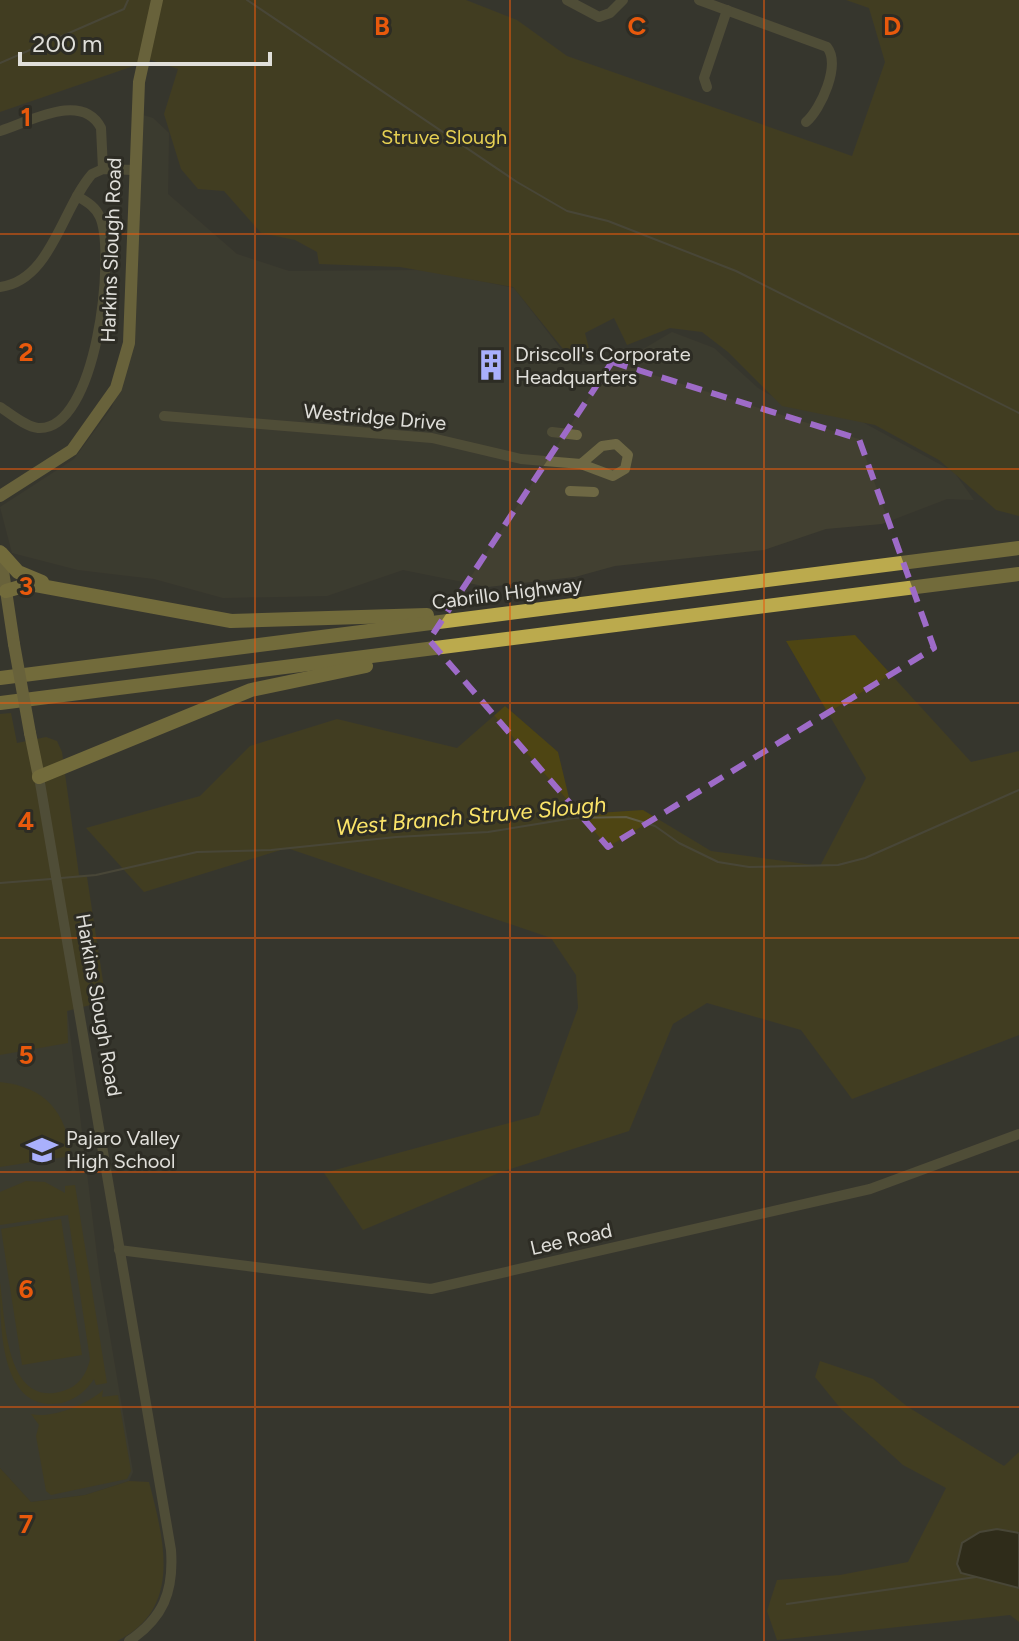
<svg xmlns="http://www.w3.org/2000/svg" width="1019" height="1641" font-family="Figtree,sans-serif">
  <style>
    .built { fill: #424031 }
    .green { fill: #4e4513 }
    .water { fill: #262103; stroke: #5e5a44; stroke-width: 2 }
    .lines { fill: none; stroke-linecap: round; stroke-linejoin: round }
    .stream { stroke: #5e5a44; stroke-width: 2 }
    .minor { stroke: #6e6844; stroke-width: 10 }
    .major { stroke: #a5974c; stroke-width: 12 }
    .highway { stroke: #bbaa4d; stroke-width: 14 }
    .major-bridge { stroke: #a5974c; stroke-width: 12 }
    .marked { fill: none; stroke: #9e6bc8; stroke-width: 6; stroke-dasharray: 16 10; stroke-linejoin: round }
    .grid { fill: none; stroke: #e8590c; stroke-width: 2; stroke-opacity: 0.55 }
    .labels { text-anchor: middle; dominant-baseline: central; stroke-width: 6; stroke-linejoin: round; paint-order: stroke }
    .park-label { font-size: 20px; fill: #e6d052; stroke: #2d2c24 }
    .street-label { font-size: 20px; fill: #e0dfda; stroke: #2d2c24 }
    .poi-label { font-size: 20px; fill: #e0dfda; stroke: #2d2c24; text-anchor: start }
    .water-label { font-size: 22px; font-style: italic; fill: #fce569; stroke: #2d2c24 }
    .grid-label { font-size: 26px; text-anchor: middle; font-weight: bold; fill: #e8590c; stroke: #2d2c24; stroke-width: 6; stroke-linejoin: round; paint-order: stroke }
  </style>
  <rect width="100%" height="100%" fill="#37362e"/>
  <g class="built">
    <path d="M143,115l10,3 16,15 -1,61 69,60 52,17 139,-1 86,18 59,77 45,-1 54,-32 42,16 44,40 29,17 68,13 99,54 20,28 -27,-1 -65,25 -56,5 -62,21 -149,16 -40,11 -87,10 -85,-17 -76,26 -104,2 -69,-19 -76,-9 -66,-17 -12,-46 74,-48 38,-52 20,-68z"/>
    <path d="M67,1009l32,263 34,200 -4,9 -44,14 -54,7 -31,-34v-441z"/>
  </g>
  <g class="green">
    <path d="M0,0h466l51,20 50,36 285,100 33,-94 -16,-54 -23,-8h173v516l-23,-6 -57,-50 -64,-35 -93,-19 -54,-54 -26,-20 -32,-4 -43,17 -13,-27 -29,15 6,23 -19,4 -59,-73 -113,-20 -81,-3 -2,-12 -22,-12 -34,-7 -37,-42 -26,-2 -17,-20 -17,-55 14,-45 -27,-9 -151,52z"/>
    <path d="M855,635l116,127 48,-11v284l-167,64 -51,-69 -94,-27 -34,21 -44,107 -128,41 -138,58 -39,-57 215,-58 39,-107 -2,-33 -25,-37 -264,-90 -143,44 -58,-64 114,-32 50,-50 87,-27 120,29 48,-42 53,46 13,54 11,8 61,-4 68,41 109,15 46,-88 -80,-137z"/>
    <path d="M11,713l6,30 29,-6 11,4 5,11 17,123 8,2 19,124 -39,10 1,32 -68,12v-341z"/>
    <path d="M0,1082c46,5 66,30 71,74l-71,11z"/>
    <path d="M26,1181l19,1 20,11v-7l10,-1 32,198 -11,2 -2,-6c-9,14 -24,25 -42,25 -52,1 -52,-80 -52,-122 5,35 5,127 63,109 15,-4 24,-17 27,-32l-22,-144 -68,10v-33z"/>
    <path d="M61,1219l21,136 -60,10 -21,-136z"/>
    <path d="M820,1361l53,18 35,28 96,59 15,-14v170l-9,-7 -233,25 -10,-29 10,-31 63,-5 68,-13 38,-74 -43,-23 -62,-56 -26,-32z"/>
    <path d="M103,1390l-1,7 16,-2 13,76 -4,8 -76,16 -5,-4 -10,-55 3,-11 -8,-11c20,5 56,-9 72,-24z"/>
    <path d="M0,1468l31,34 54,-7 44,-14 20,1c15,58 34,127 -32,159h-117z"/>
  </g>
  <path class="water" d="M997,1529l22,4v55l-58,-15 -4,-9 5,-21 18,-11z"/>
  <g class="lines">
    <g class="stream">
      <path d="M247,0l270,182 50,29 41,10 128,50 283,142"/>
      <path d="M0,63l124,-54 4,-9"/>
      <path d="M61,878l35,-3 101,-23 74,-2 125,-13 92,-5 86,-14 52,-1 29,9 24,17 39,19 31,5 89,-2 27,-7 154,-68"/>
      <path d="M0,883l51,-4"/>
      <path d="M787,1604l189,-27"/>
    </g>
    <g class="minor">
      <path d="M567,0l32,17 11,-4 13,-13"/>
      <path d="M699,0l128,47c14,18 -6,62 -21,75"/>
      <path d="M707,87l-3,-9 23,-68"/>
      <path d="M0,131c29,-9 82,-40 101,-3l2,41"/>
      <path d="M0,287c51,-6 62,-79 92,-113l11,-5 31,1"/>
      <path d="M0,407c11,7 26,20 38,21 59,4 78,-175 62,-211 -5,-11 -13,-15 -23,-21"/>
      <path d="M164,416l268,22 89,21 60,5 32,12 12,-7 3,-14 -12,-11 -14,2 -21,18"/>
      <path d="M552,432l25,3"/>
      <path d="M570,491l24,1"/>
      <path d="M39,777l132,773c3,42 -8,68 -42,91"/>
      <path d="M119,1250l312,39 439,-100 149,-55"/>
    </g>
    <g class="major">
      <path d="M0,496l72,-46 44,-62 13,-45 10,-261 18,-82"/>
      <path d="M0,551l14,93"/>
      <path d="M30,733l9,44"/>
    </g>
    <g class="highway">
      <path d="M1,553l17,19 24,10"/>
      <path d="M6,591l24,-7 201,37 196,-6"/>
      <path d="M0,678l1019,-130"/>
      <path d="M0,703l1019,-129"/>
      <path d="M39,777l212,-87 115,-24"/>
    </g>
    <path class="major-bridge" d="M14,644l16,89"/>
  </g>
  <path d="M0 0H1019V1641H0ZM612,362l247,77 75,209 -326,199 -179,-207z" fill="#37362e" fill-opacity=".55" fill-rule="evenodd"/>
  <path class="marked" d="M612,362l247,77 75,209 -326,199 -179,-207z"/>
  <path class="grid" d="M255,0v1641M510,0v1641M764,0v1641M0,234h1019M0,469h1019M0,703h1019M0,938h1019M0,1172h1019M0,1407h1019"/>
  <defs>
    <symbol id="building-bare" viewBox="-9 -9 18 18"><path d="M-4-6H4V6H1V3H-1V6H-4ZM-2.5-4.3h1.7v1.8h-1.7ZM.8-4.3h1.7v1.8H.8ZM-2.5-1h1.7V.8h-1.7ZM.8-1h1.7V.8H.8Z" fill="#a9b0fc" stroke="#2d2c24" stroke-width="2.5" paint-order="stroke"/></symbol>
    <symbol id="school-bare" viewBox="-9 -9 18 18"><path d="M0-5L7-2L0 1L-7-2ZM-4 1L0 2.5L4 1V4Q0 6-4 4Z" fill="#a9b0fc" stroke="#2d2c24" stroke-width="2.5" paint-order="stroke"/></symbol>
  </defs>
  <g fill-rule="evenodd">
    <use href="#building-bare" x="469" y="343" width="44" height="44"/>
    <use href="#school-bare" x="20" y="1128" width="44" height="44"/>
  </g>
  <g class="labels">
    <g class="park-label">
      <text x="444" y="137">Struve Slough</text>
    </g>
    <g class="street-label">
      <text transform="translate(111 250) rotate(-88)">Harkins Slough Road</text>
      <text transform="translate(375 417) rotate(5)">Westridge Drive</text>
      <text transform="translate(507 593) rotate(-7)">Cabrillo Highway</text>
      <text transform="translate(99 1005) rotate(80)">Harkins Slough Road</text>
      <text transform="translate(571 1239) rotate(-13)">Lee Road</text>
    </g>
    <g class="poi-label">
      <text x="515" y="354">Driscoll's Corporate<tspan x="515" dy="23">Headquarters</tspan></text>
      <text x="66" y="1138">Pajaro Valley<tspan x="66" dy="23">High School</tspan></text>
    </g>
    <g class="water-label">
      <text transform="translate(471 816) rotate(-5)">West Branch Struve Slough</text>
    </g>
  </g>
  <g class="grid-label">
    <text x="382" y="35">B</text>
    <text x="637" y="35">C</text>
    <text x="892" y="35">D</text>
    <text x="26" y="126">1</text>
    <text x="26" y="361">2</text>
    <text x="26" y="595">3</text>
    <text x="26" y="830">4</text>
    <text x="26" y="1064">5</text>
    <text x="26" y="1298">6</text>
    <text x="26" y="1533">7</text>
  </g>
  <path d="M20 52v12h250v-12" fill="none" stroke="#e0dfda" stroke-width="4"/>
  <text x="32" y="52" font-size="24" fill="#e0dfda" stroke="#2d2c24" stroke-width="6" paint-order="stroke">200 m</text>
</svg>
